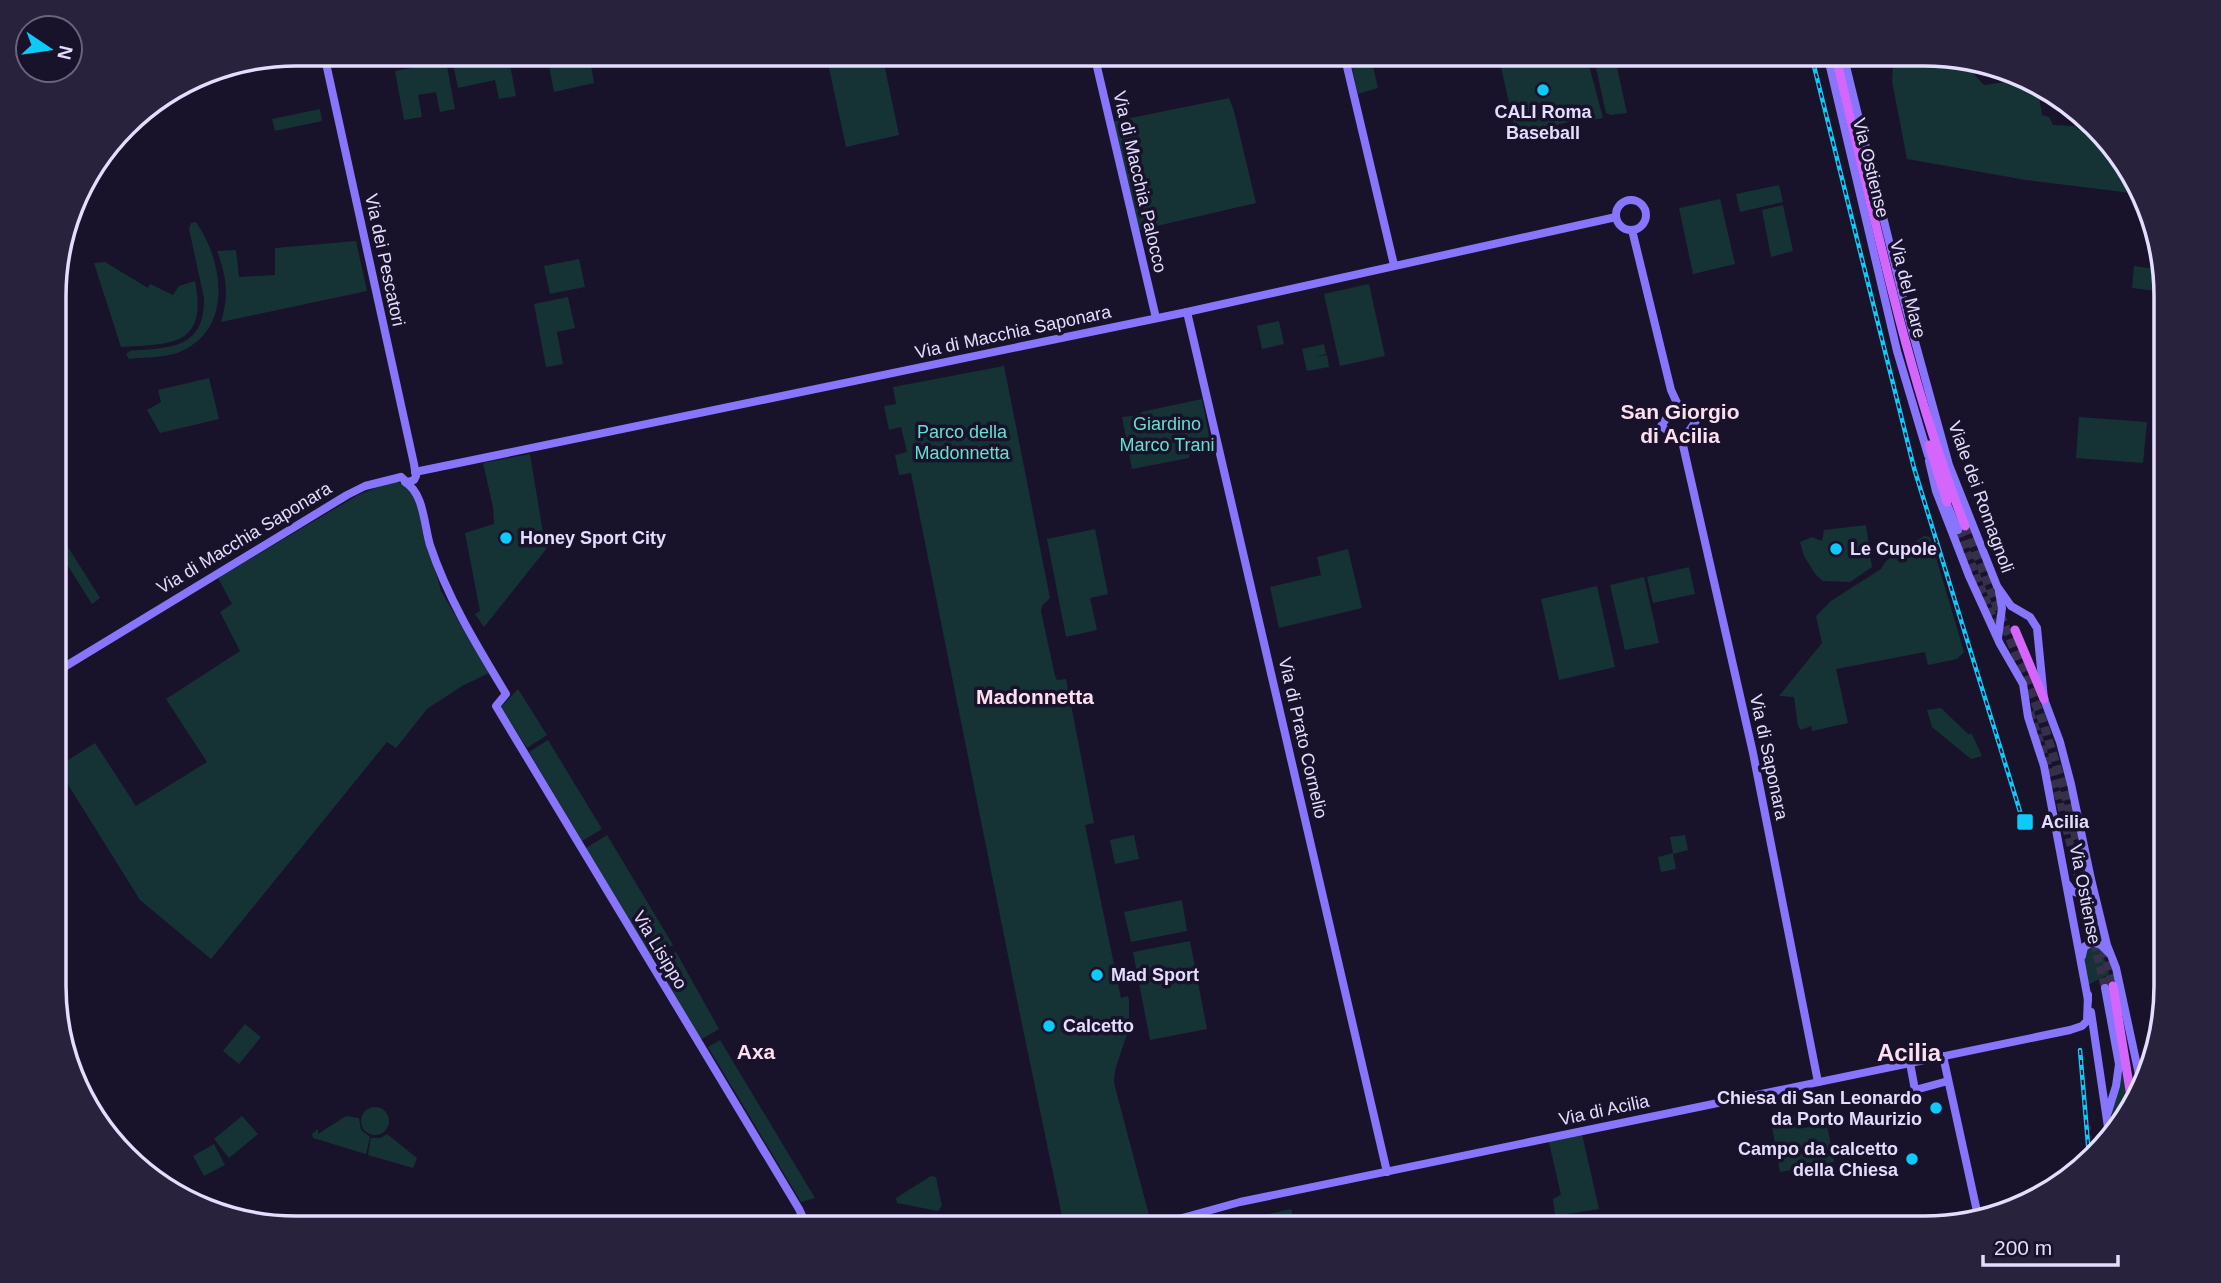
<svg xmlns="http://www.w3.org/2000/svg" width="2221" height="1283" font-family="Helvetica,sans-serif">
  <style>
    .green { fill: #153335 }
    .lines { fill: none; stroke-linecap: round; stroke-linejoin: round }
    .stream { stroke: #0c1c4a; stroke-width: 2 }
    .secondary-tunnel { stroke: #37304b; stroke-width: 8; stroke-dasharray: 8 4; stroke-linecap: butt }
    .primary-tunnel { stroke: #37304b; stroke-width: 9; stroke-dasharray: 9 4.5; stroke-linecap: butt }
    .secondary { stroke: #8776fc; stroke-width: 8 }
    .primary { stroke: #d466fc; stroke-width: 9 }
    .rail-casing { stroke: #0dcafa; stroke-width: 4.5 }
    .rail { stroke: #19122b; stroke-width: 2; stroke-dasharray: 5; stroke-linecap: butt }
    .poi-dot { fill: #0dcafa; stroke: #19122b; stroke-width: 2.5 }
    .labels { text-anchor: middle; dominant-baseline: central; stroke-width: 7; stroke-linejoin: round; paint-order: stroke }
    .poi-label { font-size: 18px; font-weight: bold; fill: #e4ddfe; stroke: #19122b; text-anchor: start }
    .street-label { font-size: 18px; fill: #e4ddfe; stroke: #19122b }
    .park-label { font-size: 18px; fill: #68dfce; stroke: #19122b }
    .quarter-label { font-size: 21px; font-weight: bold; fill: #fedff0; stroke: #19122b }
    .district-label { font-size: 24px; font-weight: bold; fill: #fedff0; stroke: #19122b }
    .rim { fill: none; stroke: #e4ddfe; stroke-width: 3.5 }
  </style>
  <rect width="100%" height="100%" fill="#19122b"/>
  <g class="green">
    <path d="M451,54h57l8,42 -17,3 -4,-19 -37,8z"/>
    <path d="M550,54h39l5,29 -40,9 -5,-26 3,-2z"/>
    <path d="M826,54h56l17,81 -53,12z"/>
    <path d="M1349,54h21l8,34 -20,6z"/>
    <path d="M1498,54h88l17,64 -18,3 -3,-2 -66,15z"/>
    <path d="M1593,54h21l13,59 -16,2 -5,-2z"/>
    <path d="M1890,54h35l40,11 19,20 22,-3v-6l31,8 5,31 7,2 4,8 21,1 5,4h13l34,32 5,31 -105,-13 -119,-21 -15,-78 1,-17z"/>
    <path d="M446,61l9,48 -15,3 -4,-20 -18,3 4,22 -18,3 -9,-49z"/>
    <path d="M1229,98l5,13 22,92 -121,28 -24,-109z"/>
    <path d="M320,109l2,12 -47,10 -3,-12z"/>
    <path d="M1779,185l4,17 -43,10 -4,-18z"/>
    <path d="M1720,199l15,65 -42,10 -14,-66z"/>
    <path d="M1783,205l10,46 -22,6 -9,-47z"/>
    <path d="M196,222c28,40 38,110 -19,131 -15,5 -32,4 -48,6l-3,-5 4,-3c40,-3 75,-2 74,-53l-15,-69 2,-6z"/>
    <path d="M356,241l11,50 -146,31c8,-26 6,-45 -4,-71l19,-1 3,27 36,-2v-27z"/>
    <path d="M579,259l6,28 -35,7 -6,-28z"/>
    <path d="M105,262l43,26 2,-4 23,11 6,-9 16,-5c13,65 -23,63 -74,66l-27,-84z"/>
    <path d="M2134,266l29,4 3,10 -1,12 -33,-4z"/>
    <path d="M1369,284l16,72 -45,10 -16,-72z"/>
    <path d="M568,297l7,31 -18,4 6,32 -17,3 -12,-63z"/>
    <path d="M1279,321l5,23 -22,5 -5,-23z"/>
    <path d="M1324,344l2,10 -11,3 12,-2 2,12 -22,4 -5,-22z"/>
    <path d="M1004,366l46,232 -8,8 -1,5 14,65 2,4 9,-1 28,144 -9,2 36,173 7,-2 1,4v28l-14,42 -1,13 36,136 -1,3 -7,4 -3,-7 -12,3 -1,-3 -30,10h-30l-3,-8 -46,-221 -106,-527 -12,2 -4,-20 12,-3 -6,-25 -12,3 -5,-24 12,-2 -3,-17z"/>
    <path d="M209,378l10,41 -59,14 -13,-23 14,-8 -3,-12z"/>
    <path d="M1202,399l9,48 -15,-2 -6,5 -1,8 -57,11 -10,-52 19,-2v-3z"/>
    <path d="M2079,417l68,5 -4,41 -67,-5z"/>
    <path d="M530,454l13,79 8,10 -67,84 -9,-13 5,-3 -15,-78 29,-9 -1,-17 -10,-44z"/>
    <path d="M394,481l17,6 3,6 27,98 48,82 -27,13 -35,23 -31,39 -9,-6 -176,217 -71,-59 -83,-133 38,-24 41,63 71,-44 -41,-63 74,-48 -20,-39 12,-8 -14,-26 140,-83z"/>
    <path d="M1866,525l6,42 -22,15 -27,-1 -7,-6 -12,-19 -4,-14 12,-5 10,4 2,-11z"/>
    <path d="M56,528l44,70 -8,6 -36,-57z"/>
    <path d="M1095,529l13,65 -18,4 7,32 -31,7 -19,-98z"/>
    <path d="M1924,536l6,1 34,115 -7,7 -29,6 -3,-13 -89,17 12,54 -36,8 -1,-5 -10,4 -3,-4 -4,-29 -15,-1 43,-53 -6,-27 15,-15 50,-32 5,-8z"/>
    <path d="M1348,549l14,59 -83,20 -9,-41 51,-12 -4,-18z"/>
    <path d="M1689,567l6,27 -42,9 -6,-26z"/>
    <path d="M1644,577l15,66 -34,7 -15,-65z"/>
    <path d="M1597,586l18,81 -56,13 -18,-81z"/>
    <path d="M518,689l29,46 -20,13 -26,-41z"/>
    <path d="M1941,708l27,26h4l10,22 -11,3 -39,-32 -5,-17z"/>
    <path d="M548,740l54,89 -20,12 -53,-89z"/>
    <path d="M607,835l66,110 -22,13 -65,-110z"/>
    <path d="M1134,835l5,24 -24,5 -5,-24z"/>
    <path d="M1685,835l3,15 -15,4 3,15 -15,3 -3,-15 15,-4 -3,-16z"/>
    <path d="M1182,900l5,31 -56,11 -7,-30z"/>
    <path d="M1190,941l17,88 -57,11 -17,-88z"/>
    <path d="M2089,945l12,3 8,26 -21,11c-2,-13 -8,-29 1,-40z"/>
    <path d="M676,952l43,77 -19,11 -43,-77z"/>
    <path d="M245,1024l16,13 -22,27 -16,-13z"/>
    <path d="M720,1040l95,158 -14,4 -93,-155z"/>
    <path d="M2122,1072l8,40 -17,18 -1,-20z"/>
    <circle cx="375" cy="1121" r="14"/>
    <path d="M1796,1115l6,13 25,-3 7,37 -54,10 -9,-51z"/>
    <path d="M242,1116l16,18 -29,24 -15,-19z"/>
    <path d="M346,1116l13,2 2,12 9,7 -4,17 -53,-16 -1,-4 6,-5v5z"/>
    <path d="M1581,1130l18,79 -44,7 -2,-17 8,-4 -13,-57z"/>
    <path d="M387,1134l30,24 -4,10 -45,-13 3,-17h10z"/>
    <path d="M214,1144l11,21 -21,11 -11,-20z"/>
    <path d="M931,1176l5,1 6,29 -4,5 -41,-8 -1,-5z"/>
    <path d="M1291,1209l5,19h-43l-1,-6 -5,1v-4z"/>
  </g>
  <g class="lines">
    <path class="stream" d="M1244,574l2,9"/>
    <g class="secondary-tunnel">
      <path d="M1958,530l42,104"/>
      <path d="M2030,712l29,86 46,190"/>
    </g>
    <path class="primary-tunnel" d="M1965,526l78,196 21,68 49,196"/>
    <g class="secondary">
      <path d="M324,54l90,410 2,12 -2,4 -7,2 -6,-5"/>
      <path d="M1094,54l62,264"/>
      <path d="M1344,54l50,211"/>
      <path d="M1827,54l70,297 31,104"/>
      <path d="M1843,54l60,244 46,167 48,121 14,20 19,11 7,11 7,71 16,43 11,42 20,95 16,66 9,23 25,116"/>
      <circle cx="1631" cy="215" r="15"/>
      <path d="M1632,230l39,160 6,13 21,15 -16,23"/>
      <path d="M1187,312l200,860"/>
      <path d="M1677,403l-16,23 21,15"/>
      <path d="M1682,441l71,312 65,329"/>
      <path d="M1929,461l7,30 33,85 31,68 23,40 5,33 16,49 44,234"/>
      <path d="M415,472l772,-160 429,-95"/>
      <path d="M405,482c19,11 19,43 25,63 18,54 47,101 76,149l-10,12 303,503 9,20"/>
      <path d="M1944,497l14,33"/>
      <path d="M1998,638l4,-30 -3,-16"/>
      <path d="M56,672l291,-177 18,-9 36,-9"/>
      <path d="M2068,885l4,6 8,3 7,-3 4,-11"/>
      <path d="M2082,956l2,-9 8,-5 9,3 8,8"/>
      <path d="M2105,988l14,76 -3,22 -9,29"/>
      <path d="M2091,1012l18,122"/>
      <path d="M1943,1056l35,160"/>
      <path d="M1910,1063l5,27 33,-9"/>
      <path d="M1146,1228l94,-26 830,-172 12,-4 5,-5 1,-26"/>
    </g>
    <g class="primary">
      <path d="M1835,54c39,159 71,320 130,472"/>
      <path d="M1929,445l18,57"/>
      <path d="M2015,630l29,69"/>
      <path d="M2113,986l20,123"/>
    </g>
    <defs>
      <g id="rail">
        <path d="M1811,54l103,414 108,350"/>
        <path d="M2080,1050l9,106"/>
      </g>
    </defs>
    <use href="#rail" class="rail-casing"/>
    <use href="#rail" class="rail"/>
  </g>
  <g class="poi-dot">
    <circle cx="1543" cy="90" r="7"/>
    <circle cx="506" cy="538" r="7"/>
    <circle cx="1836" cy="549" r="7"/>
    <rect x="2016" y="813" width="18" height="18" rx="3.5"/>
    <circle cx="1097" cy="975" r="7"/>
    <circle cx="1049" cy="1026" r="7"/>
    <circle cx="1936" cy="1108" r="7"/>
    <circle cx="1912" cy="1159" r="7"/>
  </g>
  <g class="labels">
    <g class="poi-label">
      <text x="1543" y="112" text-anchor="middle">CALI Roma<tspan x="1543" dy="21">Baseball</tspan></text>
      <text x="520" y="538">Honey Sport City</text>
      <text x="1850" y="549">Le Cupole</text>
      <text x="2041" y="822">Acilia</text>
      <text x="1111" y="975">Mad Sport</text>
      <text x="1063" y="1026">Calcetto</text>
      <text x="1922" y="1098" text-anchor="end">Chiesa di San Leonardo<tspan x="1922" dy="21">da Porto Maurizio</tspan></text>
      <text x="1898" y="1149" text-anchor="end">Campo da calcetto<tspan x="1898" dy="21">della Chiesa</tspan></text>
    </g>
    <g class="street-label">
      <text transform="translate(1871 168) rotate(76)">Via Ostiense</text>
      <text transform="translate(1140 182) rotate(77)">Via di Macchia Palocco</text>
      <text transform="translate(385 260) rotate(78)">Via dei Pescatori</text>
      <text transform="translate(1908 289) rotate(76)">Via del Mare</text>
      <text transform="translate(1013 332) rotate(-12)">Via di Macchia Saponara</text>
      <text transform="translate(1981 497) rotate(70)">Viale dei Romagnoli</text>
      <text transform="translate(244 538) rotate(-31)">Via di Macchia Saponara</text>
      <text transform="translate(1303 738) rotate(77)">Via di Prato Cornelio</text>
      <text transform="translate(1769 757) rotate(78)">Via di Saponara</text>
      <text transform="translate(2085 894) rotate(79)">Via Ostiense</text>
      <text transform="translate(660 950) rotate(59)">Via Lisippo</text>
      <text transform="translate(1604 1110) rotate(-12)">Via di Acilia</text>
    </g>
    <g class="park-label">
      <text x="1167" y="424">Giardino<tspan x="1167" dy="21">Marco Trani</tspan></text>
      <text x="962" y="432">Parco della<tspan x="962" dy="21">Madonnetta</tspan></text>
    </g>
    <g class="quarter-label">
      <text x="1680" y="411">San Giorgio<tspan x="1680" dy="24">di Acilia</tspan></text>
      <text x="1035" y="696">Madonnetta</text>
      <text x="756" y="1051">Axa</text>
    </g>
    <g class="district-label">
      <text x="1909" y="1052">Acilia</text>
    </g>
  </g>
  <path d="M0 0H2221V1283H0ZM296 66H1924A230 230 0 0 1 2154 296V986A230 230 0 0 1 1924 1216H296A230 230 0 0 1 66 986V296A230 230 0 0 1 296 66Z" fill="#29223c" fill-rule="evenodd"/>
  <path class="rim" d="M296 66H1924A230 230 0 0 1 2154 296V986A230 230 0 0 1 1924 1216H296A230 230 0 0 1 66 986V296A230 230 0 0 1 296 66Z"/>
  <g transform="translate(49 49) rotate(103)"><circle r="33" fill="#19122b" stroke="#6a637f" stroke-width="2"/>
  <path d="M0-5L12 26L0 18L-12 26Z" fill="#0dcafa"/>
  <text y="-10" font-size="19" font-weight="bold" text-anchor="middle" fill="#e4ddfe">N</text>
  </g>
  <path d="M1983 1255v10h135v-10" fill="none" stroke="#e4ddfe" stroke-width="3.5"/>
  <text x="1994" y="1255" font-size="21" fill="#e4ddfe" stroke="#19122b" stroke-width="5" paint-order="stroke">200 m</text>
</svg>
